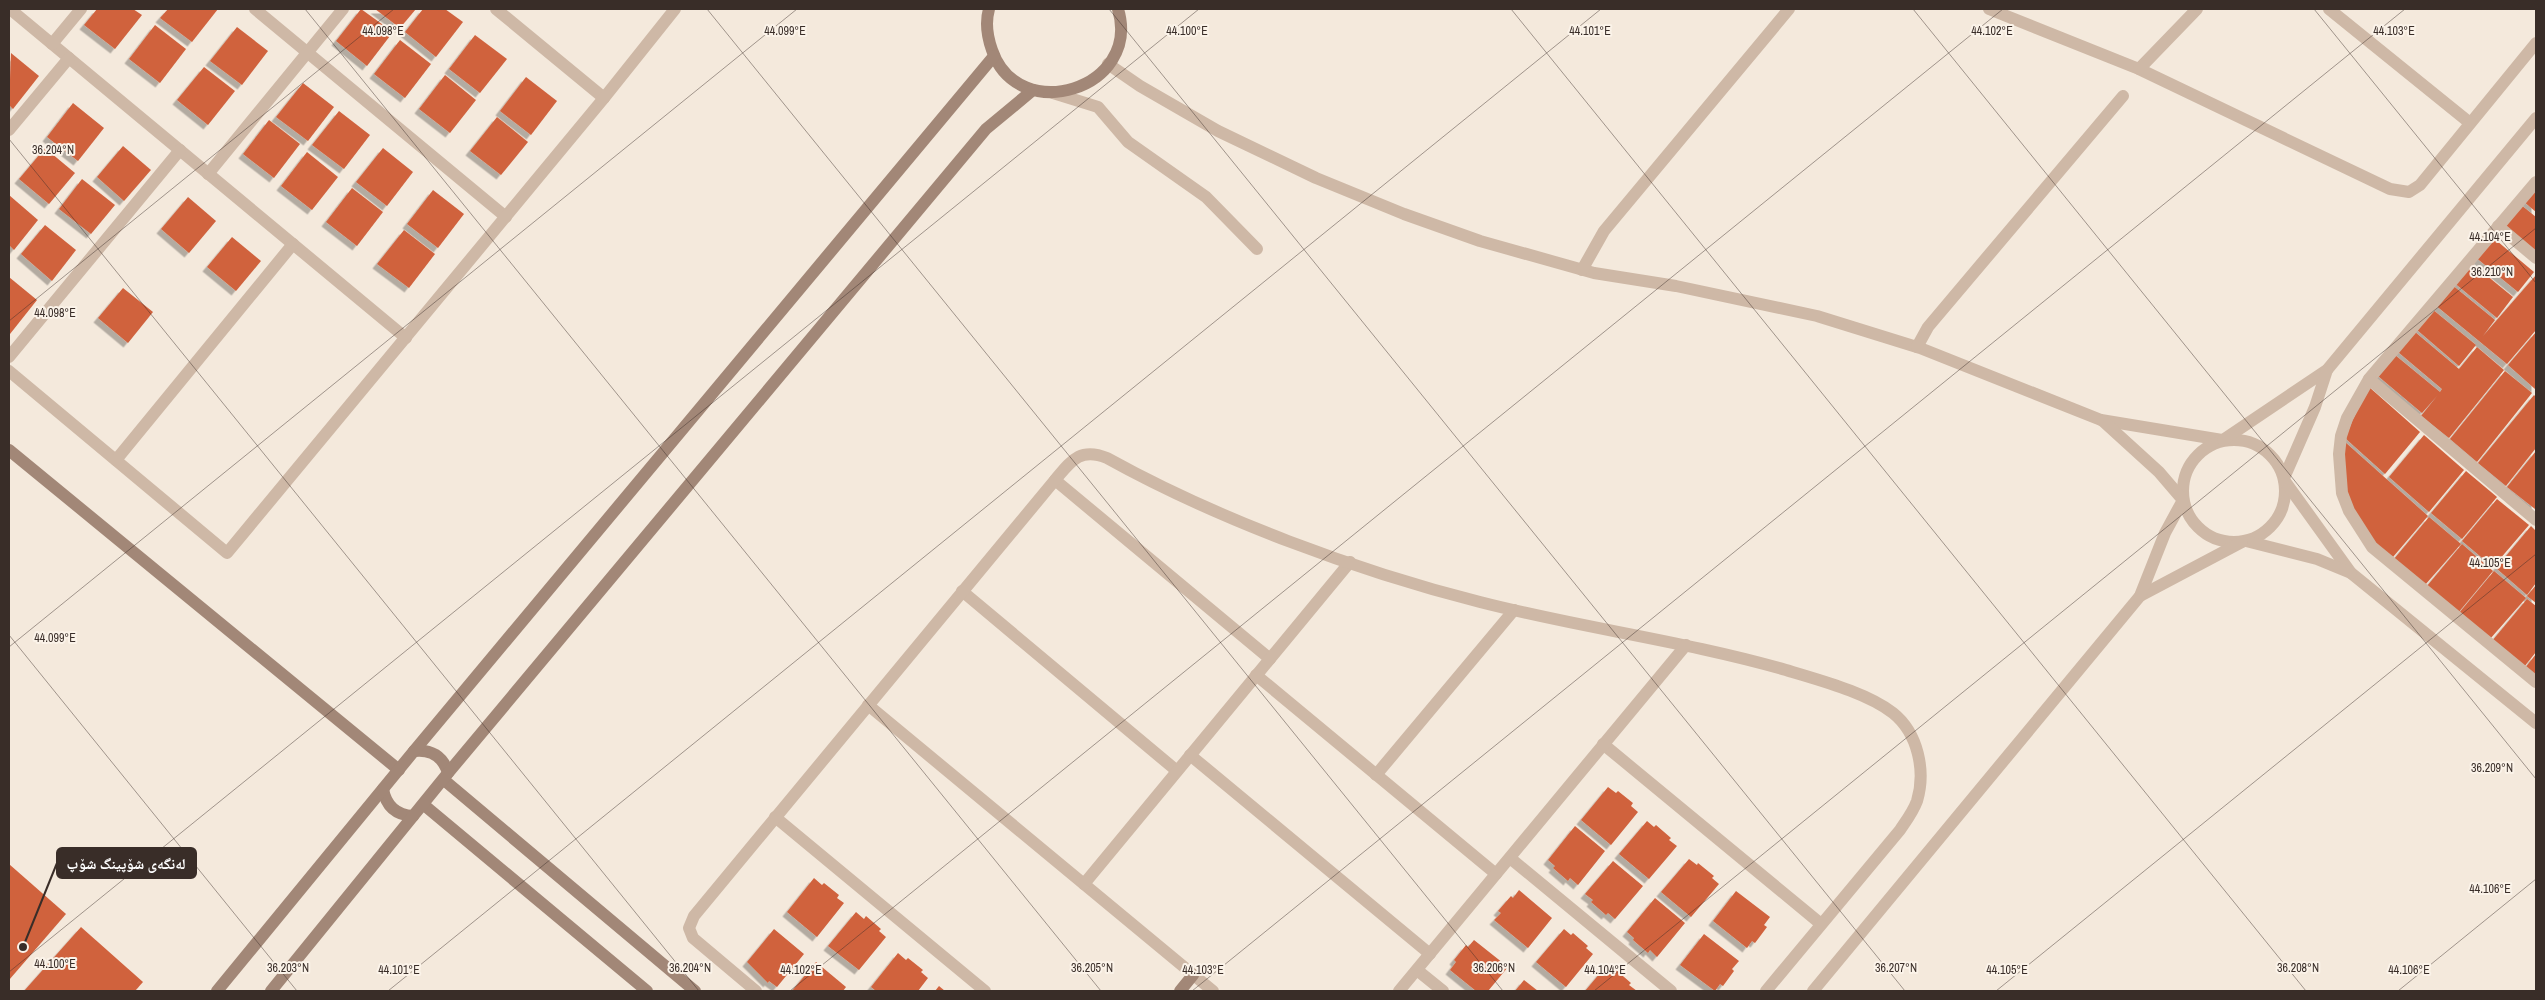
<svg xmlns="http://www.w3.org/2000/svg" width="2545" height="1000" font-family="'Archivo Narrow','Noto Naskh Arabic',sans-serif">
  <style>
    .building { fill: #d0623e; filter: url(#shadow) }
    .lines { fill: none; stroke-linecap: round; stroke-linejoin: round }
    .street { stroke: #ceb8a6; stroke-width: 12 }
    .secondary { stroke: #a28777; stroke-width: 12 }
    .ticks { fill: none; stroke: #392d28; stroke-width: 1; stroke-opacity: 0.45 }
    .ticks-label { font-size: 12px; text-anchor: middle; fill: #392d28; stroke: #fbf3e9; stroke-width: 4; stroke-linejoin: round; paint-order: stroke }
    .leader { fill: none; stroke: #392d28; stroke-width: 2 }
    .callout-dot { fill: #392d28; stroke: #fbf3e9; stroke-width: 2 }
    .callout { fill: #392d28; stroke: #392d28; stroke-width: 2 }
    .callout-label { font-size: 15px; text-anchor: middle; font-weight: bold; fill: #fff }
  </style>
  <defs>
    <filter id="shadow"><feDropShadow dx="-4.5" dy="4.5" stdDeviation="0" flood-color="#0004"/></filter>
  </defs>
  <rect width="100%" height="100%" fill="#f4e9dc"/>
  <g class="building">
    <path d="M97,9h36l9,6 -27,34 -31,-24z"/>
    <path d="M168,9h50l-26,33 -32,-24z"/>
    <path d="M361,9l32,23 -26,34 -31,-25z"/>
    <path d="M375,9h41l-16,19z"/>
    <path d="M423,9h22l18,13 -27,35 -31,-25z"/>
    <path d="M155,25l31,24 -26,34 -31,-24z"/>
    <path d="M237,27l31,24 -26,34 -32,-24z"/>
    <path d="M475,35l32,24 -27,34 -31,-24z"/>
    <path d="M400,40l31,24 -26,34 -31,-24z"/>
    <path d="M11,53l28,23 -26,33 -4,-4z"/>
    <path d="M204,67l31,24 -27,34 -31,-25z"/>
    <path d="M445,75l31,25 -26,33 -31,-24z"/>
    <path d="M526,77l31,24 -26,34 -31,-24z"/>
    <path d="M303,83l31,24 -26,34 -32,-24z"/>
    <path d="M73,103l31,25 -26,33 -31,-24z"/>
    <path d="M339,111l31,24 -26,34 -32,-24z"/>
    <path d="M497,117l31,25 -27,33 -31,-24z"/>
    <path d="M269,120l31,24 -26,34 -31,-24z"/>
    <path d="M123,146l28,24 -27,31 -27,-24z"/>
    <path d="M45,148l30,25 -26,31 -30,-25z"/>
    <path d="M383,148l30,24 -26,34 -31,-24z"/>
    <path d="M307,152l31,25 -26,33 -31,-24z"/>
    <path d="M82,179l33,26 -24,29 -32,-25z"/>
    <path d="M2536,186v26l-13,-11z"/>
    <path d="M352,188l31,24 -26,34 -31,-24z"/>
    <path d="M433,190l31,24 -26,34 -31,-24z"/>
    <path d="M9,195l29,25 -24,30 -5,-5z"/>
    <path d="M188,197l28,24 -27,32 -28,-24z"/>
    <path d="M2521,205l15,12v36l-32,-27z"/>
    <path d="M45,225l31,25 -24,31 -31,-27z"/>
    <path d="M404,230l31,24 -26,34 -32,-24z"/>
    <path d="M2491,236l43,36 -16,20 -44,-36z"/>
    <path d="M232,237l29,24 -25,30 -29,-24z"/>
    <path d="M2469,261l44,36 -16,21 -45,-37z"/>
    <path d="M2536,275v55l-29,34 -73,-60 17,-20 44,36 -12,16z"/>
    <path d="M9,277l28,23 -27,34 -1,-1z"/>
    <path d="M123,288l30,24 -25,31 -30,-25z"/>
    <path d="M2432,309l44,36 -17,21 -43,-37z"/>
    <path d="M2415,332l44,37 18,-22 27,23 -55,68 -28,-22 16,-20 -15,17 -44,-37 17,-21 45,37 2,-3 -44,-37z"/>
    <path d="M2536,332v55l-1,2 -27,-24z"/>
    <path d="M2505,371l27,22 -55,69 -27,-23z"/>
    <path d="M2368,386l52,46 -35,42 -40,-36z"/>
    <path d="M2534,395l2,2v51l-30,38 -28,-23z"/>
    <path d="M2424,435l40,35 -35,42 -40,-35z"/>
    <path d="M2345,442l83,74 -35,41 -19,-14 -29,-49z"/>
    <path d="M2536,451v56l-1,2 -28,-22z"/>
    <path d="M2466,471l31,26 -35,42 -31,-26z"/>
    <path d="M2497,499l32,26 -36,42 -31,-26z"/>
    <path d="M2429,517l32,27 -36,41 -31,-26z"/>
    <path d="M2531,526l5,5v52l-9,12 -31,-27z"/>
    <path d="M2462,544l31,27 -35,42 -31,-27z"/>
    <path d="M2494,571l32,27 -36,41 -31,-26z"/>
    <path d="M2536,585v18l-9,-7z"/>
    <path d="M2527,599l9,7v46l-12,15 -32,-26z"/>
    <path d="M2536,654v23l-11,-9z"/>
    <path d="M1608,787l8,6 2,-2 15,12 -2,3 7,6 -27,33 -30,-25z"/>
    <path d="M1647,821l7,6 2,-2 15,13 -2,2 8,6 -28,33 -30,-25z"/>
    <path d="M1575,826l30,25 -27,34 -8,-7 -2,3 -15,-13 2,-2 -7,-6z"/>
    <path d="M1689,859l8,6 1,-2 16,13 -2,2 7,6 -28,33 -30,-25z"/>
    <path d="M1613,861l30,25 -28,33 -7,-6 -2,2 -15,-13 2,-2 -8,-6z"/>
    <path d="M9,864l57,50 -57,66z"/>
    <path d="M814,878l8,7 2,-2 15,12 -2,3 7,5 -27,34 -30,-25z"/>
    <path d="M1519,890l33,28 -24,30 -34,-28 7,-7 -3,-2 13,-15 2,2z"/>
    <path d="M1736,891l34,26 -6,8 3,2 -12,16 -3,-2 -5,7 -34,-27z"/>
    <path d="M1655,898l30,25 -28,34 -7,-7 -2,3 -15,-13 1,-2 -7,-6z"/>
    <path d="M856,912l8,7 2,-3 15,13 -2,2 7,6 -27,33 -31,-24z"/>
    <path d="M81,927l62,55 -8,9h-111z"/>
    <path d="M774,929l30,25 -27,33 -8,-6 -1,2 -21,-21z"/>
    <path d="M1564,929l7,6 2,-2 15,13 -2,2 7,6 -27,33 -30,-25z"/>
    <path d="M1704,934l35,27 -7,8 2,2 -11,15 -3,-2 -5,7 -35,-26z"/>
    <path d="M1474,940l34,27 -20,24h-12l-26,-21 6,-8 -2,-2 12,-15 2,2z"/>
    <path d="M898,953l8,7 2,-2 15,12 -2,2 7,6 -10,13h-42l-5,-4z"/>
    <path d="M816,962l30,25 -3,4h-51z"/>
    <path d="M1606,966l8,6 2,-2 15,13 -2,2 8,6h-52z"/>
    <path d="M1524,980l14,11h-23z"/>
    <path d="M939,986l6,5h-10z"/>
  </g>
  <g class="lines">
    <g class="street">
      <path d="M10,9l396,329"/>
      <path d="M255,9l251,208"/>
      <path d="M496,9l108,89"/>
      <path d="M1989,9l150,60 251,120 19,3 11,-7 116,-142"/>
      <path d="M2329,9l141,114"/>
      <path d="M52,44l29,-35"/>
      <path d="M1108,64l32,22 78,45 98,47 88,36 76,27 114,32 82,13 141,30 103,32 181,72 121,20"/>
      <path d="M2139,69l58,-60"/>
      <path d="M1053,93l45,14 30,35 78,55 51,52"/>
      <path d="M9,130l60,-72"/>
      <path d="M208,174l135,-165"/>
      <path d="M2536,182l-167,197 -22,39 -6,18 -2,18 3,39 7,18 23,36 164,135"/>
      <path d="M2498,226l38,32"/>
      <path d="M1582,270l22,-39 185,-222"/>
      <path d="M1917,347l11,-20 195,-231"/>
      <path d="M9,357l171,-207"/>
      <path d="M9,371l218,182 377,-455 71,-89"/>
      <path d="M2369,379l167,141"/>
      <circle cx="2234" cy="491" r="51"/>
      <path d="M2223,440l104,-70 209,-252"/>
      <path d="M116,460l177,-216"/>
      <path d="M2284,478l31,-71 12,-37"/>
      <path d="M1055,480l215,179"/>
      <path d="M2284,480l67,93 185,150"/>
      <path d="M2246,541l71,18 34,14"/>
      <path d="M962,591l215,180"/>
      <path d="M2140,596l102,-54"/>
      <path d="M1256,675l240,199"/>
      <path d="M868,705l345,286"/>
      <path d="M1603,744l218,180"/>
      <path d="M1190,755l240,199"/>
      <path d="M1376,775l138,-165"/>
      <path d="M775,817l210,174"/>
      <path d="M1510,858l161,133"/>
      <path d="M1084,884l266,-322"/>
      <path d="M1417,970l26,21"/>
      <path d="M756,991l-63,-53 -4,-10 5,-12 361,-436c16,-19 25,-33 52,-22 110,61 250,113 373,144 101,26 205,39 306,68 32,10 80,22 107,43 25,20 33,58 24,88 -4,11 -11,20 -17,29l-134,161"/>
      <path d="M1399,991l287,-346"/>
      <path d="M1813,991l327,-395 25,-63 18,-33 -24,-28 -56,-51"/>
    </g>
    <g class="secondary">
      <path d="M989,9c-4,14 -2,27 3,41 26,77 150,39 126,-41"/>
      <path d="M9,450l390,320"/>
      <path d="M414,751c17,-2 29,5 34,22"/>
      <path d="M444,780l251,211"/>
      <path d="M383,789c3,17 13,26 30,27"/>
      <path d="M424,805l223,186"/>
      <path d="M217,991l197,-240 580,-695"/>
      <path d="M271,991l177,-218 538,-644 47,-39"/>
      <path d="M1180,991l13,-16"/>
    </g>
  </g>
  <path class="ticks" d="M305,9l796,982M707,9l796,982M1109,9l796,982M1511,9l795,982M1913,9l623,770M2314,9l222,274M9,139l690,852M9,321l385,-312M9,635l288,356M9,647l788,-638M9,972l1190,-963M388,991l1213,-982M790,991l1213,-982M1192,991l1213,-982M1594,991l942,-763M1996,991l540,-437M2398,991l138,-112"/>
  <g class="ticks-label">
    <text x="1992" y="35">44.102°E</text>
    <text x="2394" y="35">44.103°E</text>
    <text x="383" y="35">44.098°E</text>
    <text x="785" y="35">44.099°E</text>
    <text x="1187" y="35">44.100°E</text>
    <text x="1590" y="35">44.101°E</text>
    <text x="53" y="154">36.204°N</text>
    <text x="2490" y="241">44.104°E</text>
    <text x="2492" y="276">36.210°N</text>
    <text x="55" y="317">44.098°E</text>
    <text x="2490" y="567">44.105°E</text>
    <text x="55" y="642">44.099°E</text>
    <text x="2492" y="772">36.209°N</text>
    <text x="2490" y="893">44.106°E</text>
    <text x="55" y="968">44.100°E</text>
    <text x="288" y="972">36.203°N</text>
    <text x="690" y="972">36.204°N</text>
    <text x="1092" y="972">36.205°N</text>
    <text x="1494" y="972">36.206°N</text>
    <text x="1896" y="972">36.207°N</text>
    <text x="2298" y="972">36.208°N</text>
    <text x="399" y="974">44.101°E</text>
    <text x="801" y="974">44.102°E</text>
    <text x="1203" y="974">44.103°E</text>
    <text x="1605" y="974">44.104°E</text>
    <text x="2007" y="974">44.105°E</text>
    <text x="2409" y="974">44.106°E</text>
  </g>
  <path class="leader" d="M23 947L57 863"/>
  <circle class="callout-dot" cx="23" cy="947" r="5"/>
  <rect class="callout" x="57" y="848" width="139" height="30" rx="5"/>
  <g class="callout-label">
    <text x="126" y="869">لەنگەی شۆپینگ شۆپ</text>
  </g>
  <rect width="2545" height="1000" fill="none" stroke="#392d28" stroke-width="20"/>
</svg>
